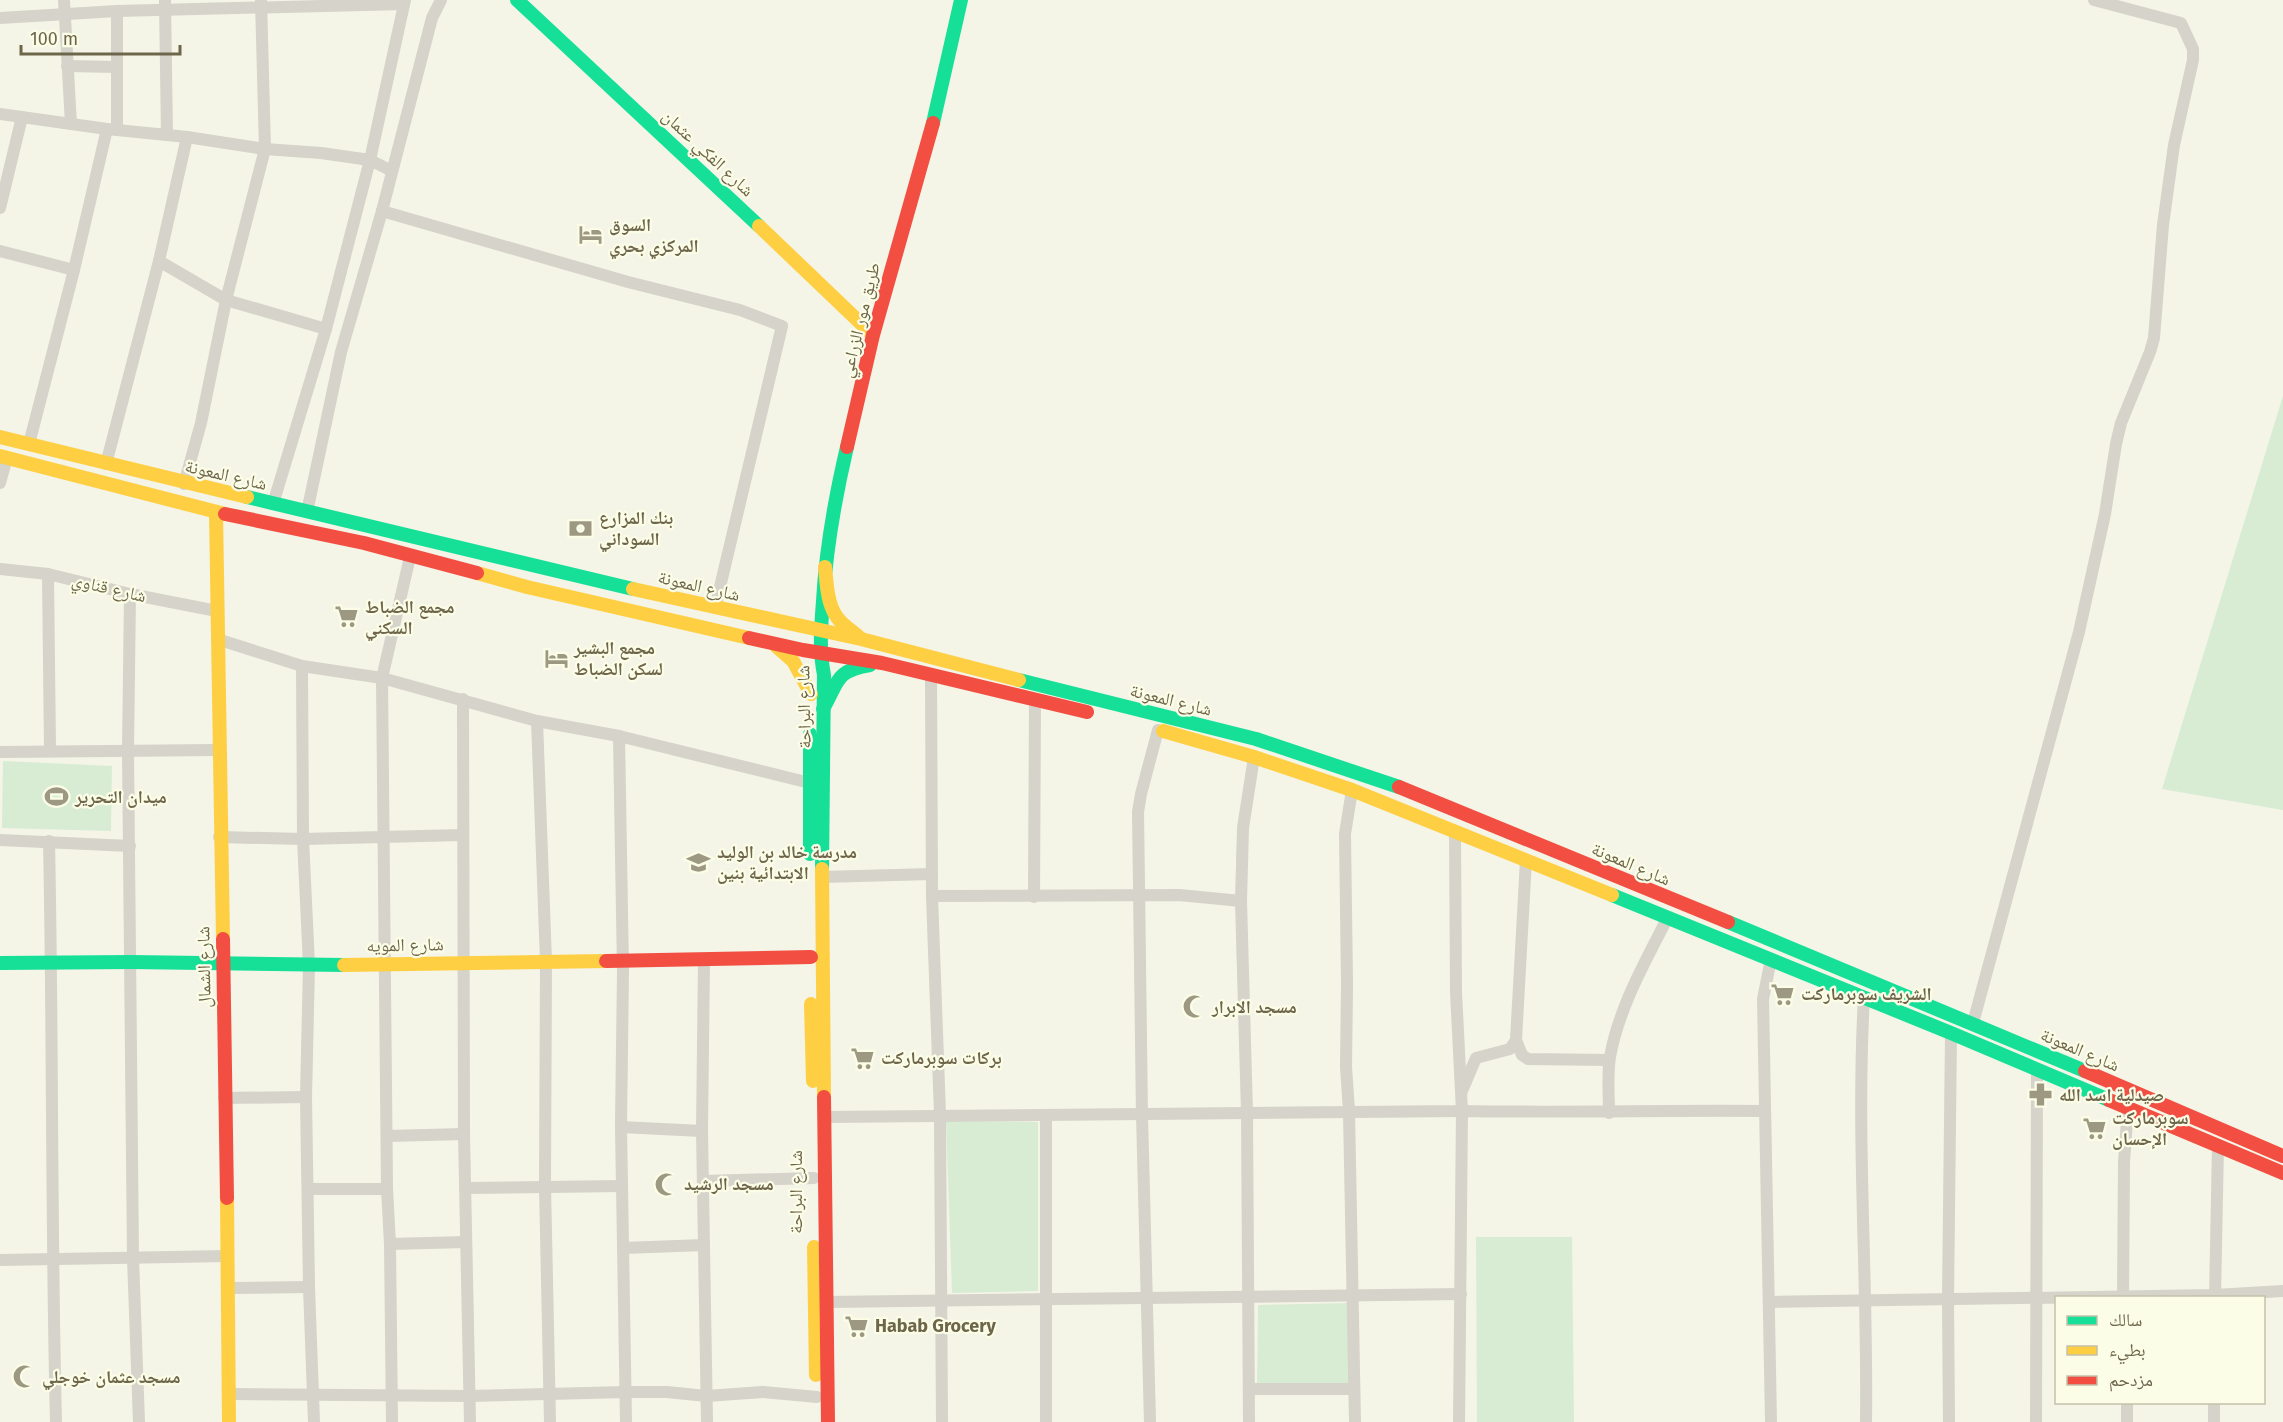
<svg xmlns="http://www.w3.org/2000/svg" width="2283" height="1422" font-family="'Fira Sans','Noto Naskh Arabic',sans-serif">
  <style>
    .green { fill: #d8ecd3 }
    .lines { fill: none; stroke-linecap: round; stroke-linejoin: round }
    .street { stroke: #d5d3ca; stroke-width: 12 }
    .fast { stroke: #16e098; stroke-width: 14 }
    .slow { stroke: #ffcf43; stroke-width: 14 }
    .jam { stroke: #f24e42; stroke-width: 14 }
    .labels { text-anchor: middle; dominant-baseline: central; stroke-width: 4.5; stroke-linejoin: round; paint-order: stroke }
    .street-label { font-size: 18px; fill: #6e664b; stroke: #fcfde7 }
    .poi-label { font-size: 18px; font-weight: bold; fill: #6e664b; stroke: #fcfde7; text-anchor: start }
  </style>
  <rect width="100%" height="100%" fill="#f4f4e7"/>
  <g class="green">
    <path d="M2283,396v414l-121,-21z"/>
    <path d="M3,761l109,5 -1,65 -109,-3z"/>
    <path d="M946,1121l92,1v169l-86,2z"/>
    <path d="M1476,1237h96l2,185h-97z"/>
    <path d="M1349,1303v81l-92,1 1,-80z"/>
  </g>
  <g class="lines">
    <g class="street">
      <path d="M64,0l7,124"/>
      <path d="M165,0l2,135"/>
      <path d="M0,18l117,-7 287,-7"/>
      <path d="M67,66l50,1"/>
      <path d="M0,114l107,15 80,8 78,12 56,4 49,7 22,11"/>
      <path d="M117,130v-119"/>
      <path d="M0,208l22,-91"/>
      <path d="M382,211l246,71 112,28 42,16 -67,282"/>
      <path d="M0,251l74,19"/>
      <path d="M159,261l67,39 100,29"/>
      <path d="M29,444l45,-174 33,-141"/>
      <path d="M106,464l53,-203 28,-124"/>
      <path d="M0,483l7,-25"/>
      <path d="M184,484l17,-61 25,-123 39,-151 -4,-149"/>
      <path d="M273,504l53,-175 44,-169 35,-160"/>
      <path d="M307,512l34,-160 41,-141 50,-193 9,-18"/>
      <path d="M0,569l48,5 82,20 87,17"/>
      <path d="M48,574l2,176"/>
      <path d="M130,594l-2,157 5,507 6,164"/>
      <path d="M217,639l85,27 80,12 155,43 82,15 191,47"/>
      <path d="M302,666l1,173 6,126 -3,132 3,190 5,135"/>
      <path d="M931,675l1,221 8,218 2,308"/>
      <path d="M463,699l1,435 6,288"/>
      <path d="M537,721l9,240 -1,225 5,236"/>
      <path d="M619,736l4,234 -2,157 5,295"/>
      <path d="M0,752l218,-2"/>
      <path d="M1352,790l-7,44 2,150 -1,83 3,44 6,311"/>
      <path d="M219,837l84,2 159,-4"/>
      <path d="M0,840l130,6"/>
      <path d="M49,841c4,194 2,387 7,581"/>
      <path d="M822,877l110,-3"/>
      <path d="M932,896l247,-1 62,6"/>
      <path d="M1034,897l1,-197"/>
      <path d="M704,959l-2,172 5,291"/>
      <path d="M1864,997c-8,142 4,283 2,425"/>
      <path d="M1973,1023l106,-391 26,-118 11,-70 5,-21 29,-71 4,-14 9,-113 11,-80 19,-85v-11l-12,-26 -87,-23"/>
      <path d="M1516,1040l6,15 6,4 81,1"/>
      <path d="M1462,1091l14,-33 34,-9 6,-9 10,-180"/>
      <path d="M224,1098l82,-1"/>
      <path d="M1609,1113c0,-18 -2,-38 1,-56 9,-50 35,-95 58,-140"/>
      <path d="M825,1117l637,-6 -6,-119 -1,-161"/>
      <path d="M621,1127l81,4"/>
      <path d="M387,1136l77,-2"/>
      <path d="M703,1181l111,-3"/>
      <path d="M465,1188l157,-2"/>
      <path d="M309,1189h78"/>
      <path d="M390,1244l76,-2"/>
      <path d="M623,1248l81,-3"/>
      <path d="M0,1260l228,-4"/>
      <path d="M229,1288l80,-1"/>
      <path d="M2123,1298l1,-136 4,-55"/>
      <path d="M2215,1298l3,-153"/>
      <path d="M828,1302l633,-8"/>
      <path d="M1770,1302l445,-7 68,-4"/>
      <path d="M1250,1389h104"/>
      <path d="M229,1394l240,2 157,-4h41l39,4 57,-4 54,5"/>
      <path d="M2127,1402v20"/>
      <path d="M2214,1402v20"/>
      <path d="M392,1422l-2,-178 -3,-55 -5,-511 28,-121"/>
      <path d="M1046,1422v-306"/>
      <path d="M1150,1422l-8,-307 -4,-303 3,-18 17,-64"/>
      <path d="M1249,1422l-2,-309 -6,-212 2,-73 11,-71"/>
      <path d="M1459,1422l3,-311c101,2 202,-1 303,0"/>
      <path d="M1771,1422l-8,-423 8,-40"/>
      <path d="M1949,1422l-1,-122 3,-267"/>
      <path d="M2036,1422l1,-353"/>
    </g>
    <g class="fast">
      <path d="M517,0l242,226"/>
      <path d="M933,123l28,-123"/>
      <path d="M247,497l386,92"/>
      <path d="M1019,680l237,59 143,48"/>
      <path d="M823,709c16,-28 12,-38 47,-44"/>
      <path d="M810,734v120"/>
      <path d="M822,869l2,-194c-5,-25 -3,-48 -1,-74 3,-53 12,-103 24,-154"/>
      <path d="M1612,895l339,138 158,67"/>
      <path d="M1728,922l357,149"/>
      <path d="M0,963l131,-1 213,3"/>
    </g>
    <g class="slow">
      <path d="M759,226l114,109"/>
      <path d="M0,437l247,60"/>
      <path d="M0,456l225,58"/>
      <path d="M216,512l7,427"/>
      <path d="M825,567c2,19 2,41 16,55 6,6 13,10 19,16"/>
      <path d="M477,573l50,14 222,51"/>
      <path d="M633,589l228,50 158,41"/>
      <path d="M776,646l17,15 18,33"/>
      <path d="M1163,731l91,26 98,33 260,105"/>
      <path d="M822,869l2,228"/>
      <path d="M344,965l262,-4"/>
      <path d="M811,1004l2,77"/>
      <path d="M227,1198l2,224"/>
      <path d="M814,1247l2,128"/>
    </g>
    <g class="jam">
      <path d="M847,447l26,-112 60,-212"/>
      <path d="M225,514l139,29 113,30"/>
      <path d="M749,638l54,12 79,13 205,49"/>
      <path d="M1399,787l329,135"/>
      <path d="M223,939l4,259"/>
      <path d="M606,961l205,-4"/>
      <path d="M2085,1071l198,85"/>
      <path d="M824,1097l4,325"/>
      <path d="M2109,1100l174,73"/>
    </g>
  </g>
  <defs>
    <symbol id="hotel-bare" viewBox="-9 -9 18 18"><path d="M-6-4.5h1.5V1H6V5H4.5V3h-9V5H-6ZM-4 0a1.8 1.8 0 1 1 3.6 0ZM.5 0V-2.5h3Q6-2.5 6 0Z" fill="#9d9882" stroke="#fcfde7" stroke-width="2.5" paint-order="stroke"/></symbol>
    <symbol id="bank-bare" viewBox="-9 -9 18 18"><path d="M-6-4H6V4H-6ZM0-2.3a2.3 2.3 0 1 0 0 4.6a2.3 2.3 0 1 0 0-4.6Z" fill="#9d9882" stroke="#fcfde7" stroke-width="2.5" paint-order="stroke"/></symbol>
    <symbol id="supermarket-bare" viewBox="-9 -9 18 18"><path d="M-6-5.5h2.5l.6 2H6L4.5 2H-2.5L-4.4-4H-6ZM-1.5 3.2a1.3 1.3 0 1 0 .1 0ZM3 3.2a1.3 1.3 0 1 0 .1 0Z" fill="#9d9882" stroke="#fcfde7" stroke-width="2.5" paint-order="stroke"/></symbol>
    <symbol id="stadium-bare" viewBox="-9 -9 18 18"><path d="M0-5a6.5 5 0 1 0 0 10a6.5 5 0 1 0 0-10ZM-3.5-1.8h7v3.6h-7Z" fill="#9d9882" stroke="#fcfde7" stroke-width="2.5" paint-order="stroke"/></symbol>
    <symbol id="school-bare" viewBox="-9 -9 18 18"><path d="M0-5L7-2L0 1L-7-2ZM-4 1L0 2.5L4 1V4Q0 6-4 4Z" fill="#9d9882" stroke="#fcfde7" stroke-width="2.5" paint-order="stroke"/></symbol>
    <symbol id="mosque-bare" viewBox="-9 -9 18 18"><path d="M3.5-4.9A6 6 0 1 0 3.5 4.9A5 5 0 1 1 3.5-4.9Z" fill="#9d9882" stroke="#fcfde7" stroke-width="2.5" paint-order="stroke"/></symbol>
    <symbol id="pharmacy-bare" viewBox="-9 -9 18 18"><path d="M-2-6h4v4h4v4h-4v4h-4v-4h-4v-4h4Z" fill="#9d9882" stroke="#fcfde7" stroke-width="2.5" paint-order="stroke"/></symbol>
  </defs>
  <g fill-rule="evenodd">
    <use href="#hotel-bare" x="574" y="218" width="33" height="33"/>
    <use href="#bank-bare" x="564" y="512" width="33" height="33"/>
    <use href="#supermarket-bare" x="330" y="600" width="33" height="33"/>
    <use href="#hotel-bare" x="540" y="642" width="33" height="33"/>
    <use href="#stadium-bare" x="40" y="780" width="33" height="33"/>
    <use href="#school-bare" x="682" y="846" width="33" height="33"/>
    <use href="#supermarket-bare" x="1766" y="978" width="33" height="33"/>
    <use href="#mosque-bare" x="1178" y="990" width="33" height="33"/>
    <use href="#supermarket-bare" x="846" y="1042" width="33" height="33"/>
    <use href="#pharmacy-bare" x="2024" y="1078" width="33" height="33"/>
    <use href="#supermarket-bare" x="2078" y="1112" width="33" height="33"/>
    <use href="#mosque-bare" x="650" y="1168" width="33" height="33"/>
    <use href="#supermarket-bare" x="840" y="1310" width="33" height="33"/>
    <use href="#mosque-bare" x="8" y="1360" width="33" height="33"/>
  </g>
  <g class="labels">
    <g class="street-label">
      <text transform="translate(708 153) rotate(43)">شارع الفكي عثمان</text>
      <text transform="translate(860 320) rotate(-76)">طريق مور الزراعي</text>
      <text transform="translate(226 475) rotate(13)">شارع المعونة</text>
      <text transform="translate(699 586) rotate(13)">شارع المعونة</text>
      <text transform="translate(109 588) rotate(13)">شارع قناوي</text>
      <text transform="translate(1171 700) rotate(14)">شارع المعونة</text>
      <text transform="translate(804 707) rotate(-91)">شارع البراحة</text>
      <text transform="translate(1631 864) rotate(23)">شارع المعونة</text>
      <text transform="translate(405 945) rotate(-1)">شارع المويه</text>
      <text transform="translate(204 967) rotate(-91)">شارع الشمال</text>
      <text transform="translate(2080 1050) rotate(23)">شارع المعونة</text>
      <text transform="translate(796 1192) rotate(-90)">شارع البراحة</text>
    </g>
    <g class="poi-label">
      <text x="609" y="225">السوق<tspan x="609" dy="21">المركزي بحري</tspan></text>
      <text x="599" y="518">بنك المزارع<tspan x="599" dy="21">السوداني</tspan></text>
      <text x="365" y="607">مجمع الضباط<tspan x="365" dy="21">السكني</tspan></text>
      <text x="574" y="648">مجمع البشير<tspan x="574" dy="21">لسكن الضباط</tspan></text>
      <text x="75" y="797">ميدان التحرير</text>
      <text x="717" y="852">مدرسة خالد بن الوليد<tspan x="717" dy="21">الابتدائية بنين</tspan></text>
      <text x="1801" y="994">الشريف سوبرماركت</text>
      <text x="1212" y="1007">مسجد الابرار</text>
      <text x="881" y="1058">بركات سوبرماركت</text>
      <text x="2059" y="1095">صيدلية اسد الله</text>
      <text x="2112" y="1118">سوبرماركت<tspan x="2112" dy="21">الإحسان</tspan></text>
      <text x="684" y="1184">مسجد الرشيد</text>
      <text x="875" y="1326">Habab Grocery</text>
      <text x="42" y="1377">مسجد عثمان خوجلي</text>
    </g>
  </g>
  <rect x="2055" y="1296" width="210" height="108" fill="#fcfde7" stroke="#c3c1a9" stroke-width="1.5"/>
  <rect x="2067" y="1316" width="30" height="9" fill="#16e098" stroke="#c3c1a9" stroke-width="1.5"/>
  <text x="2109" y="1326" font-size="18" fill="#6e664b">سالك</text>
  <rect x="2067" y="1346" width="30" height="9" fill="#ffcf43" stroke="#c3c1a9" stroke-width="1.5"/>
  <text x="2109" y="1356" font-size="18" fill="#6e664b">بطيء</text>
  <rect x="2067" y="1376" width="30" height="9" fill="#f24e42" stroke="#c3c1a9" stroke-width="1.5"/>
  <text x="2109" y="1386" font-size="18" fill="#6e664b">مزدحم</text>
  <path d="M21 45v9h159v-9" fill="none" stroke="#6e664b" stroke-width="3"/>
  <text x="30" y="45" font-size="18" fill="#6e664b" stroke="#fcfde7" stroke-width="4.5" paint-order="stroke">100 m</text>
</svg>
